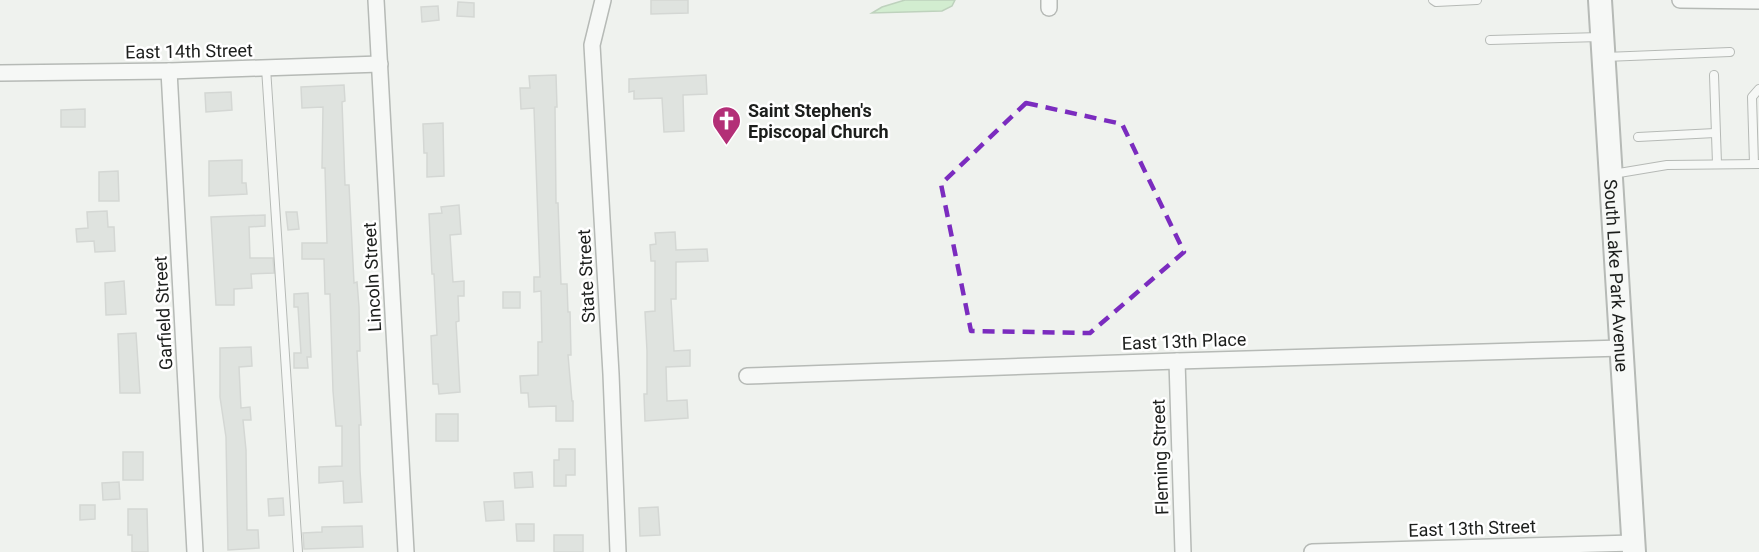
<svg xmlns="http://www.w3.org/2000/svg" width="1759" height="552" font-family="Roboto,sans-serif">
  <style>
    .water { fill: #afe6ab; stroke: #83aa80; stroke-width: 1.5 }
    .building { fill: #cdd1cd; stroke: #b4b7b3; stroke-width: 1.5 }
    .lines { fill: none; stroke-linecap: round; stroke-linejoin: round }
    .service-casing { stroke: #717571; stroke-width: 10 }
    .minor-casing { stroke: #717571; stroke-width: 18 }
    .secondary-casing { stroke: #717571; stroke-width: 26 }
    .service { stroke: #fff; stroke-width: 8 }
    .minor { stroke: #fff; stroke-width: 15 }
    .secondary { stroke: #fff; stroke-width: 22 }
    .marked { fill: none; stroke: #7b2cbf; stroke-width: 4.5; stroke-dasharray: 12 8; stroke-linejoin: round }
    .labels { text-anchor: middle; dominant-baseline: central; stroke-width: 5; stroke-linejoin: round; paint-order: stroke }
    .street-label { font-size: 18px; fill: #1c1e1c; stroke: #fff }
    .poi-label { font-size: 18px; font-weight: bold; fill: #1c1e1c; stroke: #fff; text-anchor: start }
  </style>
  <rect width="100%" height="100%" fill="#eff2ee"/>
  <path class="water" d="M905,0h50l-3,6 -10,5 -70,2 10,-6z"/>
  <g class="building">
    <path d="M651,0h37v13l-37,1z"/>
    <path d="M458,2l16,1v14l-17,-1z"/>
    <path d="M438,6l1,14 -17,2 -1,-15z"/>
    <path d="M556,75l1,32h-2l1,96h2l3,81h6l1,28h2l1,43h-3l4,46h1v20h-17v-15l-27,1 -1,-14h-7l-1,-17 18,-1v-33h4l-1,-51 -7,1v-15h6l-6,-169 -13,1 -1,-21h10l-1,-12z"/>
    <path d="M706,75l1,19 -24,1 1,36 -20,1 -2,-34 -28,1v-8l-5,1v-13z"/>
    <path d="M344,85l1,16 -3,1 3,83h4l5,98 3,-1 2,25 1,44h-3l4,74h-2l1,45 2,32 -18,1 -1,-22 -24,2v-16l23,-1v-40h-6l-3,-35 -3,-97h-5l-1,-35h-22v-16h25l-2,-75h-3l1,-61 -21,1 -1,-21z"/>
    <path d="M231,92l1,18 -26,2 -1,-19z"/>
    <path d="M85,109v18h-24v-17z"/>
    <path d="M443,123l1,53 -17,1v-24h-3l-1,-29z"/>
    <path d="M242,160v23h4l1,11 -38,2v-35z"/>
    <path d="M118,171l1,30h-20v-29z"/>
    <path d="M459,205l2,29 -11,1 3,47 11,-1v15h-6l1,25 -3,1 4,70 -21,2 -1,-10h-5l-2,-48 6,-1 -3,-61h-2l-3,-60 13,-1 -1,-6z"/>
    <path d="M107,211l1,16h6l1,24 -20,1 -1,-11 -17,1 -1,-13 12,-1 -1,-16z"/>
    <path d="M286,212h11l2,17 -11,1z"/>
    <path d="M265,215v11l-16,1 1,31h23l1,15 -23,1 1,14 -18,1v16h-18l-5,-88z"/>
    <path d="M675,232l1,18 31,-1 1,12 -32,1v37h-5l3,52 16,-1v16l-24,1 1,34 20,-1 1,18 -43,3 -1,-27h3v-43l-2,-39 10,-1v-50h-4l-1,-16 6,-1 -1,-11z"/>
    <path d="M124,281l2,33 -20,1 -1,-32z"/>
    <rect x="503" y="292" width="17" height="16"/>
    <path d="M308,293l3,64h-4l1,11h-14v-15h7l-3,-46h-4v-13z"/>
    <path d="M136,333l4,60h-20l-2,-59z"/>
    <path d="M251,347l1,19 -13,1 2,41 9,-1 1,13h-8l3,30 1,80h11l1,18 -31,2 -2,-113 -6,-40v-49z"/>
    <rect x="436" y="414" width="22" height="27"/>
    <path d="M559,449h16v26h-9v11h-12v-26h5z"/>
    <rect x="123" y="452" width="20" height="28"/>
    <path d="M532,472l1,15 -18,1 -1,-15z"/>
    <path d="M119,482l1,17 -17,1 -1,-17z"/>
    <path d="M283,498l1,17 -15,1 -1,-17z"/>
    <path d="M503,501l1,19 -18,1 -2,-19z"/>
    <path d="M80,505h15v14l-15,1z"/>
    <path d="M658,507l2,28 -20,1 -1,-28z"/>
    <path d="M128,509h19l1,43h-16v-17h-4z"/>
    <path d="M516,524h18v17h-17z"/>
    <path d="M362,526l1,21 -59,2 -1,-16 19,-1v-5z"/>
    <rect x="554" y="535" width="29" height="17"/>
  </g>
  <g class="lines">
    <defs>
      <g id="service">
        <path d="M1433,0l3,2 41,-2"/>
        <path d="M1490,40l111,-3"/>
        <path d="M1605,57l125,-5"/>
        <path d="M266,68l32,484"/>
        <path d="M1714,75l3,89"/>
        <path d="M1638,137l77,-4"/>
        <path d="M1754,164l-2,-67 7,-8"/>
        <path d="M1613,174l54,-9 92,-1"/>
      </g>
      <g id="minor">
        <path d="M376,0l30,552"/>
        <path d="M603,0l-11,45 19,329 7,178"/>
        <path d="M1049,0v8"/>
        <path d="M1680,0l79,1"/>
        <path d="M169,71l26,481"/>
        <path d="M0,73l169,-2 211,-7"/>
        <path d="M1177,361l6,191"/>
        <path d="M747,376l430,-15 445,-13"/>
        <path d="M1312,552l321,-9"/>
      </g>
      <g id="secondary">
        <path id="s1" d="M1600,0l34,552"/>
      </g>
    </defs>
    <use href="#service" class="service-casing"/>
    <use href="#minor" class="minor-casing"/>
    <use href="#secondary" class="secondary-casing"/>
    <use href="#service" class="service"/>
    <use href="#minor" class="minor"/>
    <use href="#secondary" class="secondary"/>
  </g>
  <path d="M0 0H1759V552H0ZM1026,103l96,21 62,128 -94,81 -119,-2 -30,-147z" fill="#eff2ee" fill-opacity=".55" fill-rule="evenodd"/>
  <path class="marked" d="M1026,103l96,21 62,128 -94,81 -119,-2 -30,-147z"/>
  <defs>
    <symbol id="church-pin" viewBox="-11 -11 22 30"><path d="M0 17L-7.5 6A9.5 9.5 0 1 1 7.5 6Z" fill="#b32f77" stroke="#fff"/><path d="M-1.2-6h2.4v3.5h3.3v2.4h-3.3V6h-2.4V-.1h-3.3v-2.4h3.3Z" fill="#fff"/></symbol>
  </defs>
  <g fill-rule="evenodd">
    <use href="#church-pin" x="710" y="104" width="33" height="45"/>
  </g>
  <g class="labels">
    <g class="street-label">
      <text transform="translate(189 51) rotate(-1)">East 14th Street</text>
      <text transform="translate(586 276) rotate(-93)">State Street</text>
      <text stroke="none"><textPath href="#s1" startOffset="276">South Lake Park Avenue</textPath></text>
      <text transform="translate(372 277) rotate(-93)">Lincoln Street</text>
      <text transform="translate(163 313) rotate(-93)">Garfield Street</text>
      <text transform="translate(1184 341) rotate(-2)">East 13th Place</text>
      <text transform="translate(1160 457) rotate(-92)">Fleming Street</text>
      <text transform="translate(1472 528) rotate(-2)">East 13th Street</text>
    </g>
    <g class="poi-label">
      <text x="748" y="110">Saint Stephen's<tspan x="748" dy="21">Episcopal Church</tspan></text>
    </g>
  </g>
</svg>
